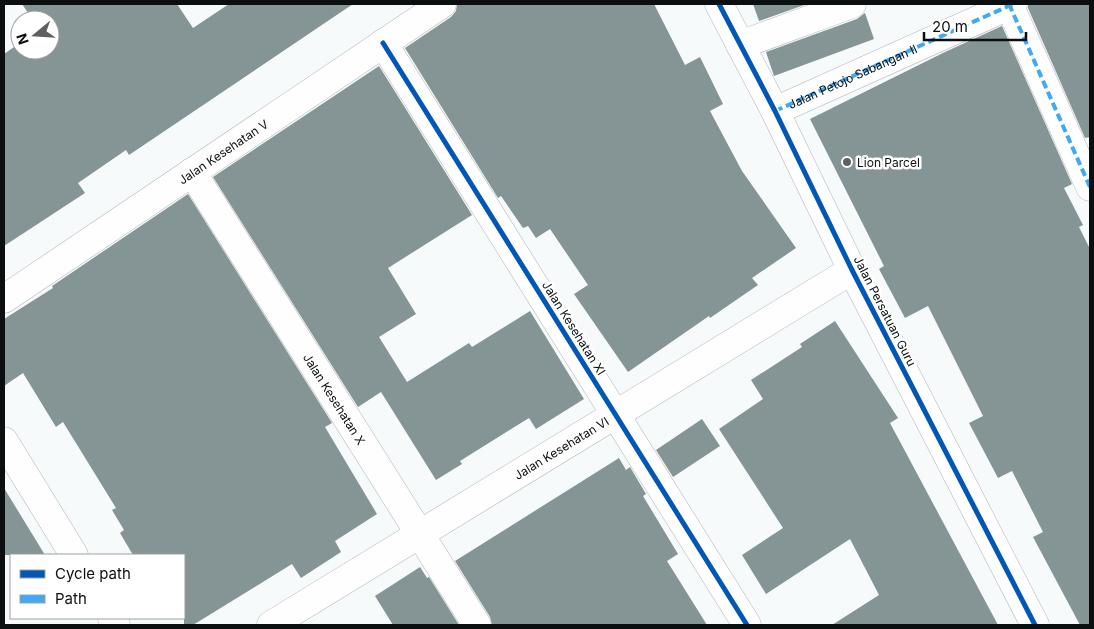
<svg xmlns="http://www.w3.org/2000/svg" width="1094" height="629" font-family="Inter,sans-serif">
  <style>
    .building { fill: #859494 }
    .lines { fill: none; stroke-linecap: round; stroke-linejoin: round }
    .minor-casing { stroke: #b2b6b6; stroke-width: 29 }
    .minor { stroke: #fefefe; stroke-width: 28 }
    .quiet { stroke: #3fa9f5; stroke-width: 4; stroke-dasharray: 8 4; stroke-linecap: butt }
    .cycleway-casing { stroke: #fff; stroke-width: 8 }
    .cycleway { stroke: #0057b8; stroke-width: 5 }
    .poi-dot { fill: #5e6161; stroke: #fff; stroke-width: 2 }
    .labels { text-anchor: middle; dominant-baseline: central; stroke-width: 5; stroke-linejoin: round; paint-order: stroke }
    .street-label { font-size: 12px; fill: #0c0f0f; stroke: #fff }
    .poi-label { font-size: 12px; fill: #0c0f0f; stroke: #fff; text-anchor: start }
  </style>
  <rect width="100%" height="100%" fill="#f6fafa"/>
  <g class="building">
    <path d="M22,4h155l16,24 36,-24h124l-224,151 -3,-5 -48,33 7,10 -81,53v-192l16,-11v7h30v-30h-17z"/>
    <path d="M457,4h197l31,61 15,-8 23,47 -13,7 32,60 54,77 -44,30 6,7 -48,33 -1,-2 -81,56 -54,-78 14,-9 -38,-56 -14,9 -8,-12 -5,2 -22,-32 -3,2 -93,-150 46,-31 5,-6z"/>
    <path d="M753,4h54l-48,17z"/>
    <path d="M1028,4h62v133l-5,1 -57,-130z"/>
    <path d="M865,13l9,26 -100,37 -8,-24 91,-33z"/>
    <path d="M1002,26l70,158 -8,4 19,37 -4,2 11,22v376h-10l-47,-88 10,-5 -31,-61 -14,7 -29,-55 14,-7 -55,-110 -23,12 -26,-49 5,-3 -74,-147 135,-67z"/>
    <path d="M379,66l93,149 -84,53 28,46 -37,23 28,45 62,-39 3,4 58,-36 54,88 -48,30 -7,-11 -69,43 2,3 -26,16 -55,-88 -23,15 -145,-230z"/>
    <path d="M188,194l144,229 -7,4 52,87 -42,27 6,11 -40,26 -9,-14 -99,61h-9v-70h-51l-13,-22 4,-3 -12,-20 4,-2 -53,-86 -7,5 -33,-54 -19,13v-67l49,-31 -1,-2z"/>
    <path d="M835,321l63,97 -8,5 108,202h-166l47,-30 -29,-56 -84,55 -24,-39 41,-27 -64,-99 44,-30 -12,-19 51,-33 -2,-3z"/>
    <path d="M702,419l18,27 -47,31 -17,-27z"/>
    <path d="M619,458l7,12 4,-3 16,27 -3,2 35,58 -11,7 40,64h-215l-2,-8 -35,-56z"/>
    <path d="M4,488l41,67h-41z"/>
    <path d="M420,567l7,11 2,-1 30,48h-66l-18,-29z"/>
  </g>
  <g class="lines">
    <defs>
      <g id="minor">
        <path d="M719,4l56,107 77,159 183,355"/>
        <path d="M1009,4l81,183"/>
        <path d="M383,43l364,582"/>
        <path d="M740,45l112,-41"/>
        <path id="s1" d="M775,111l238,-107"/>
        <path id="s2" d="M192,172l285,453"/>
        <path id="s3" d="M4,299l438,-295"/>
        <path d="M4,441l70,114"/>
        <path d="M112,618l4,7"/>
        <path id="s4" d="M271,625l581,-355"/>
      </g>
    </defs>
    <use href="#minor" class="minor-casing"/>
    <use href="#minor" class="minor"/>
    <g class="quiet">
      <path d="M1009,4l81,183"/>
      <path d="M775,111l238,-107"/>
    </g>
    <defs>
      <g id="cycleway">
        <path d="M719,4l56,107 77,159 183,355"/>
        <path d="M383,43l364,582"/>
      </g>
    </defs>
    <use href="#cycleway" class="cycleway-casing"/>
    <use href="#cycleway" class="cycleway"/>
  </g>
  <circle class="poi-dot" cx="847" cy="162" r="5"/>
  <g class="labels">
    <g class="street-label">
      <text stroke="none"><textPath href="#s1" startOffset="85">Jalan Petojo Sabangan II</textPath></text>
      <text stroke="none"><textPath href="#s3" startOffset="264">Jalan Kesehatan V</textPath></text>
      <text transform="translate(885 311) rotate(63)">Jalan Persatuan Guru</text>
      <text transform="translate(574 328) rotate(58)">Jalan Kesehatan XI</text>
      <text stroke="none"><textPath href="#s2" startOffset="268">Jalan Kesehatan X</textPath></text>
      <text stroke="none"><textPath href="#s4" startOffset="340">Jalan Kesehatan VI</textPath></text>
    </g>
    <g class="poi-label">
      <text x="857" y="162">Lion Parcel</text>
    </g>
  </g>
  <rect width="1094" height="629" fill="none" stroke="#0c0f0f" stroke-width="10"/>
  <rect x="10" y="554" width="175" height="65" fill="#ffffff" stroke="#9e9f9f"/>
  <rect x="20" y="570" width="25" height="8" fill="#0057b8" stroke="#9e9f9f"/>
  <text x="55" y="579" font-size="15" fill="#0c0f0f">Cycle path</text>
  <rect x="20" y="595" width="25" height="8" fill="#3fa9f5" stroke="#9e9f9f"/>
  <text x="55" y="604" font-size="15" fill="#0c0f0f">Path</text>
  <g transform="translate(35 35) rotate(252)"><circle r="24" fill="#ffffff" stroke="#9e9f9f"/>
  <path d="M0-4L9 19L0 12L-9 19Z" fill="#5e6161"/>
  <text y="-8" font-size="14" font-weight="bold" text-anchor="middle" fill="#0c0f0f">N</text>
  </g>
  <path d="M924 32v8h102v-8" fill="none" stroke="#0c0f0f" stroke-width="2.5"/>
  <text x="932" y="32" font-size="15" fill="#0c0f0f" stroke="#ffffff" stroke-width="4" paint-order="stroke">20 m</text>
</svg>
